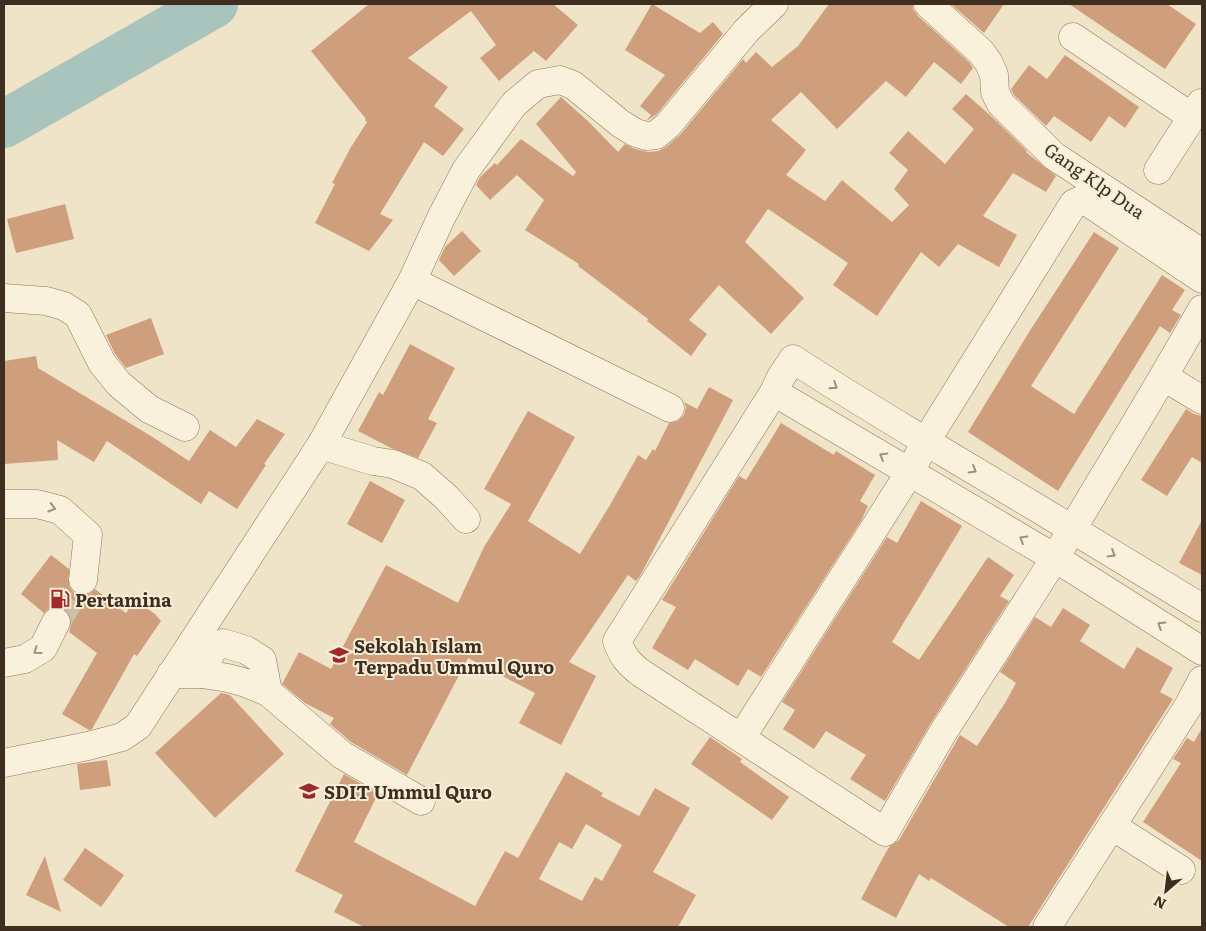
<svg xmlns="http://www.w3.org/2000/svg" width="1206" height="931" font-family="Literata,serif">
  <style>
    .lines { fill: none; stroke-linecap: round; stroke-linejoin: round }
    .river { stroke: #a9c4bc; stroke-width: 48 }
    .building { fill: #cf9f7d; fill-rule: evenodd }
    .minor-tunnel { stroke: #ccc0a6; stroke-width: 28; stroke-dasharray: 28 14; stroke-linecap: butt }
    .minor-casing { stroke: #8d765c; stroke-width: 29 }
    .minor { stroke: #faf1dc; stroke-width: 28 }
    .oneway { stroke: #9c907e }
    .labels { text-anchor: middle; dominant-baseline: central; stroke-width: 4; stroke-linejoin: round; paint-order: stroke }
    .street-label { font-size: 18px; fill: #3d2e20; stroke: #f7eed8 }
    .poi-label { font-size: 18px; font-weight: bold; fill: #3d2e20; stroke: #f7eed8; text-anchor: start }
  </style>
  <rect width="100%" height="100%" fill="#f0e4c8"/>
  <g class="lines">
    <path class="river" d="M4,124l210,-120"/>
  </g>
  <g class="building">
    <path d="M369,4h184l25,21 -32,36 -12,-10 -35,30 -19,-23 16,-13 -25,-34 -63,47 40,29 -14,19 30,23 -21,27 -19,-14 -44,72 13,6 -24,31 -54,-28 20,-39 -3,-1 19,-36 16,-25 -2,-2 1,-1 -55,-68z"/>
    <path d="M652,4l48,29 13,-11 10,12 -66,80 -9,6h-1l4,-5 -11,-9 25,-31 -40,-25z"/>
    <path d="M829,4h84v5l5,7 51,46 4,6 -12,16 -27,-22 -28,35 -20,-16 -49,48 -36,-37 -30,28 35,30 -20,25 39,26 17,-21 50,42 17,-17 -15,-16 14,-19 -19,-17 19,-22 37,33 29,-35 -22,-20 14,-15 25,22 36,35 -1,1 30,24 -10,16 -33,-19 -30,43 34,19 -18,32 -41,-23 -19,23 -18,-15 -44,64 -44,-31 15,-22 -80,-54 -23,33 59,56 -33,36 -52,-49 -30,35 18,14 -16,22 -44,-35 1,-2 -70,-53 1,-2 -54,-34 19,-30 -27,-25 -27,25 -14,-15 4,-8 15,-14 2,2 24,-26 52,37 3,-4 -40,-48 25,-27 28,25 29,30 7,-8 7,4 16,4 10,-1 8,-4 14,-12 63,-76 3,4 10,-11 16,15 26,-21z"/>
    <path d="M951,4h53l-20,29z"/>
    <path d="M1069,4h98l29,20 -31,45z"/>
    <path d="M1065,55l74,52 -14,21 -16,-12 -18,26 -37,-26 -8,10 -32,-31 -3,-6 18,-24 18,14z"/>
    <path d="M65,204l9,35 -58,14 -9,-34z"/>
    <path d="M462,231l19,20 -27,25 -15,-16 6,-13z"/>
    <path d="M1094,232l25,16 -88,138 43,28 88,-139 23,15 -13,20 9,5 -11,18 -10,-7 -102,165 -90,-59 63,-103z"/>
    <path d="M151,318l13,36 -38,14 -11,-14 -9,-19z"/>
    <path d="M410,344l45,24 -27,51 9,4 -19,35 -27,-10 -33,-17 21,-39 4,3z"/>
    <path d="M36,356l2,12 113,68 38,25 21,-31 26,17 21,-28 28,15 -21,30 2,1 -29,44 -28,-18 -8,13 -94,-63 -13,21 -37,-22 1,20 -54,4v-103z"/>
    <path d="M709,387l24,13 -93,176 -4,5 -8,-6 -59,87 27,14 -35,69 -42,-22 16,-30 -67,-35 -61,117 -56,-33 -21,-18 4,-6 -29,-15 -23,-19 17,-32 32,17 55,-104 72,38 26,-56 27,-43 -27,-15 44,-78 47,26 -47,84 52,33 30,-49 28,-50 8,5 7,-11 2,2 14,-28 9,-2 6,-6 2,-8 -2,-5 13,7z"/>
    <path d="M1186,409l8,5 8,2v47l-10,-6 -25,39 -26,-16z"/>
    <path d="M781,423l53,32 2,-4 39,24 -15,26 8,5 -7,15 -100,156 -13,-8 -10,17 -43,-27 -7,11 -36,-22 24,-41 -14,-7 77,-124 7,4z"/>
    <path d="M370,481l35,19 -23,43 -35,-19z"/>
    <path d="M921,501l41,25 -70,116 27,18 69,-103 26,18 -14,21 9,5 -80,125 -44,75 -35,-22 16,-24 -40,-24 -12,18 -31,-20 12,-19 -13,-8 105,-165 10,6z"/>
    <path d="M1202,520v55l-23,-12z"/>
    <path d="M51,555l18,14v17l5,7 8,3 7,-2 6,-5 31,24 9,-13 20,14 6,7 -24,35 -3,-2 -42,75 -3,1 -27,-16 35,-61 -28,-21 3,-11 -3,-7 -6,-6 -8,-2 -7,3 -4,4 -23,-19z"/>
    <path d="M1063,608l27,17 -10,16 44,28 13,-22 36,21 -13,24 13,7 -145,228h-19l-78,-49 -2,3 -10,-7 -23,44 -35,-19 25,-47 4,-6 9,-6 61,-105 17,11 28,-43 11,-20 -16,-11 35,-55 16,10z"/>
    <path d="M221,693l9,2 54,59 -69,64 -60,-65z"/>
    <path d="M1202,728v133l-59,-39 38,-59 -8,-4 14,-21 7,4z"/>
    <path d="M710,737l32,22 -2,3 49,35 -17,23 -81,-56z"/>
    <path d="M107,760l4,26 -31,4 -3,-26z"/>
    <path d="M566,772l37,21 -2,3 38,20 16,-28 35,20 -37,64 43,23 -18,32h-314l-30,-15 9,-17 -48,-24 49,-97 34,20 -24,48 121,64 30,-55 13,7zM586,824l36,21 -20,36 -7,-4 -13,24 -43,-22 20,-37 13,7z"/>
    <path d="M85,848l39,27 -23,32 -38,-27z"/>
    <path d="M45,856l16,56 -35,-17z"/>
  </g>
  <g class="lines">
    <path class="minor-tunnel" d="M56,622l27,-42"/>
    <defs>
      <g id="minor">
        <path d="M928,4l53,48 8,11 5,12 1,17 6,12 53,52 148,97"/>
        <path d="M1073,37l119,80"/>
        <path d="M1158,170l43,-67"/>
        <path d="M412,281l258,127"/>
        <path d="M4,298l42,3 18,5 14,9 24,48 17,21 30,25 36,18"/>
        <path d="M1202,309c-47,84 -98,166 -147,249l-113,176 -57,98 -244,-159c-12,-9 -19,-17 -24,-32l157,-249 7,-15 12,-18c50,33 101,63 152,94 86,51 172,103 257,155"/>
        <path d="M1164,377l38,23"/>
        <path d="M774,392l281,166 147,93"/>
        <path d="M321,445l52,16 20,3 29,12 24,21 20,22"/>
        <path d="M4,504h33l23,6 28,25 -5,45"/>
        <path d="M4,663l21,-4 18,-11 13,-26"/>
        <path d="M171,674h31l26,4 18,5 22,9 74,63 79,46"/>
        <path d="M202,674l10,-24 11,-7 23,7 16,10 6,32"/>
        <path d="M741,738l169,-266 16,-31 148,-238 7,-3 8,3 113,76"/>
        <path d="M4,763l84,-17 34,-9 16,-11 183,-281 91,-164 29,-63 25,-48 48,-66 24,-20 22,-4 13,5 48,39 15,9 11,3 9,-1 12,-10 79,-95 27,-26"/>
        <path d="M1112,826l69,44"/>
        <path d="M1047,927l142,-222 13,-25"/>
      </g>
    </defs>
    <use href="#minor" class="minor-casing"/>
    <use href="#minor" class="minor"/>
  </g>
  <defs><path id="oneway-chevron" d="M-2-3.5L2.5 0L-2 3.5" fill="none" stroke-width="1.6" stroke-linecap="round" stroke-linejoin="round" transform="scale(1.25)"/></defs>
  <g class="oneway">
    <use href="#oneway-chevron" transform="translate(834 386) rotate(33)"/>
    <use href="#oneway-chevron" transform="translate(883 456) rotate(-149)"/>
    <use href="#oneway-chevron" transform="translate(973 470) rotate(31)"/>
    <use href="#oneway-chevron" transform="translate(52 508) rotate(16)"/>
    <use href="#oneway-chevron" transform="translate(1023 539) rotate(-149)"/>
    <use href="#oneway-chevron" transform="translate(1112 554) rotate(31)"/>
    <use href="#oneway-chevron" transform="translate(1161 625) rotate(-148)"/>
    <use href="#oneway-chevron" transform="translate(37 651) rotate(144)"/>
  </g>
  <defs>
    <symbol id="fuel-bare" viewBox="-9 -9 18 18"><path d="M-5.5-6h7V0h2V4h1.3V-2.5L3-4.5l.8-.8L6-3V5H2.5V1h-1V6h-7ZM-4.2-4.7v3.2H.2V-4.7Z" fill="#9e2a2b" stroke="#f7eed8" stroke-width="2.5" paint-order="stroke"/></symbol>
    <symbol id="school-bare" viewBox="-9 -9 18 18"><path d="M0-5L7-2L0 1L-7-2ZM-4 1L0 2.5L4 1V4Q0 6-4 4Z" fill="#9e2a2b" stroke="#f7eed8" stroke-width="2.5" paint-order="stroke"/></symbol>
  </defs>
  <g fill-rule="evenodd">
    <use href="#fuel-bare" x="46" y="585" width="28" height="28"/>
    <use href="#school-bare" x="325" y="641" width="28" height="28"/>
    <use href="#school-bare" x="295" y="777" width="28" height="28"/>
  </g>
  <g class="labels">
    <g class="street-label">
      <text transform="translate(1095 180) rotate(35)">Gang Klp Dua</text>
    </g>
    <g class="poi-label">
      <text x="75" y="599">Pertamina</text>
      <text x="354" y="645">Sekolah Islam<tspan x="354" dy="21">Terpadu Ummul Quro</tspan></text>
      <text x="324" y="791">SDIT Ummul Quro</text>
    </g>
  </g>
  <rect width="1206" height="931" fill="none" stroke="#3d2e20" stroke-width="10"/>
  <g transform="translate(1166 891) rotate(208)" stroke="#f7eed8" stroke-width="4" paint-order="stroke">
  <path d="M0-4L9 19L0 12L-9 19Z" fill="#3d2e20"/>
  <text y="-8" font-size="14" font-weight="bold" text-anchor="middle" fill="#3d2e20">N</text>
  </g>
</svg>
